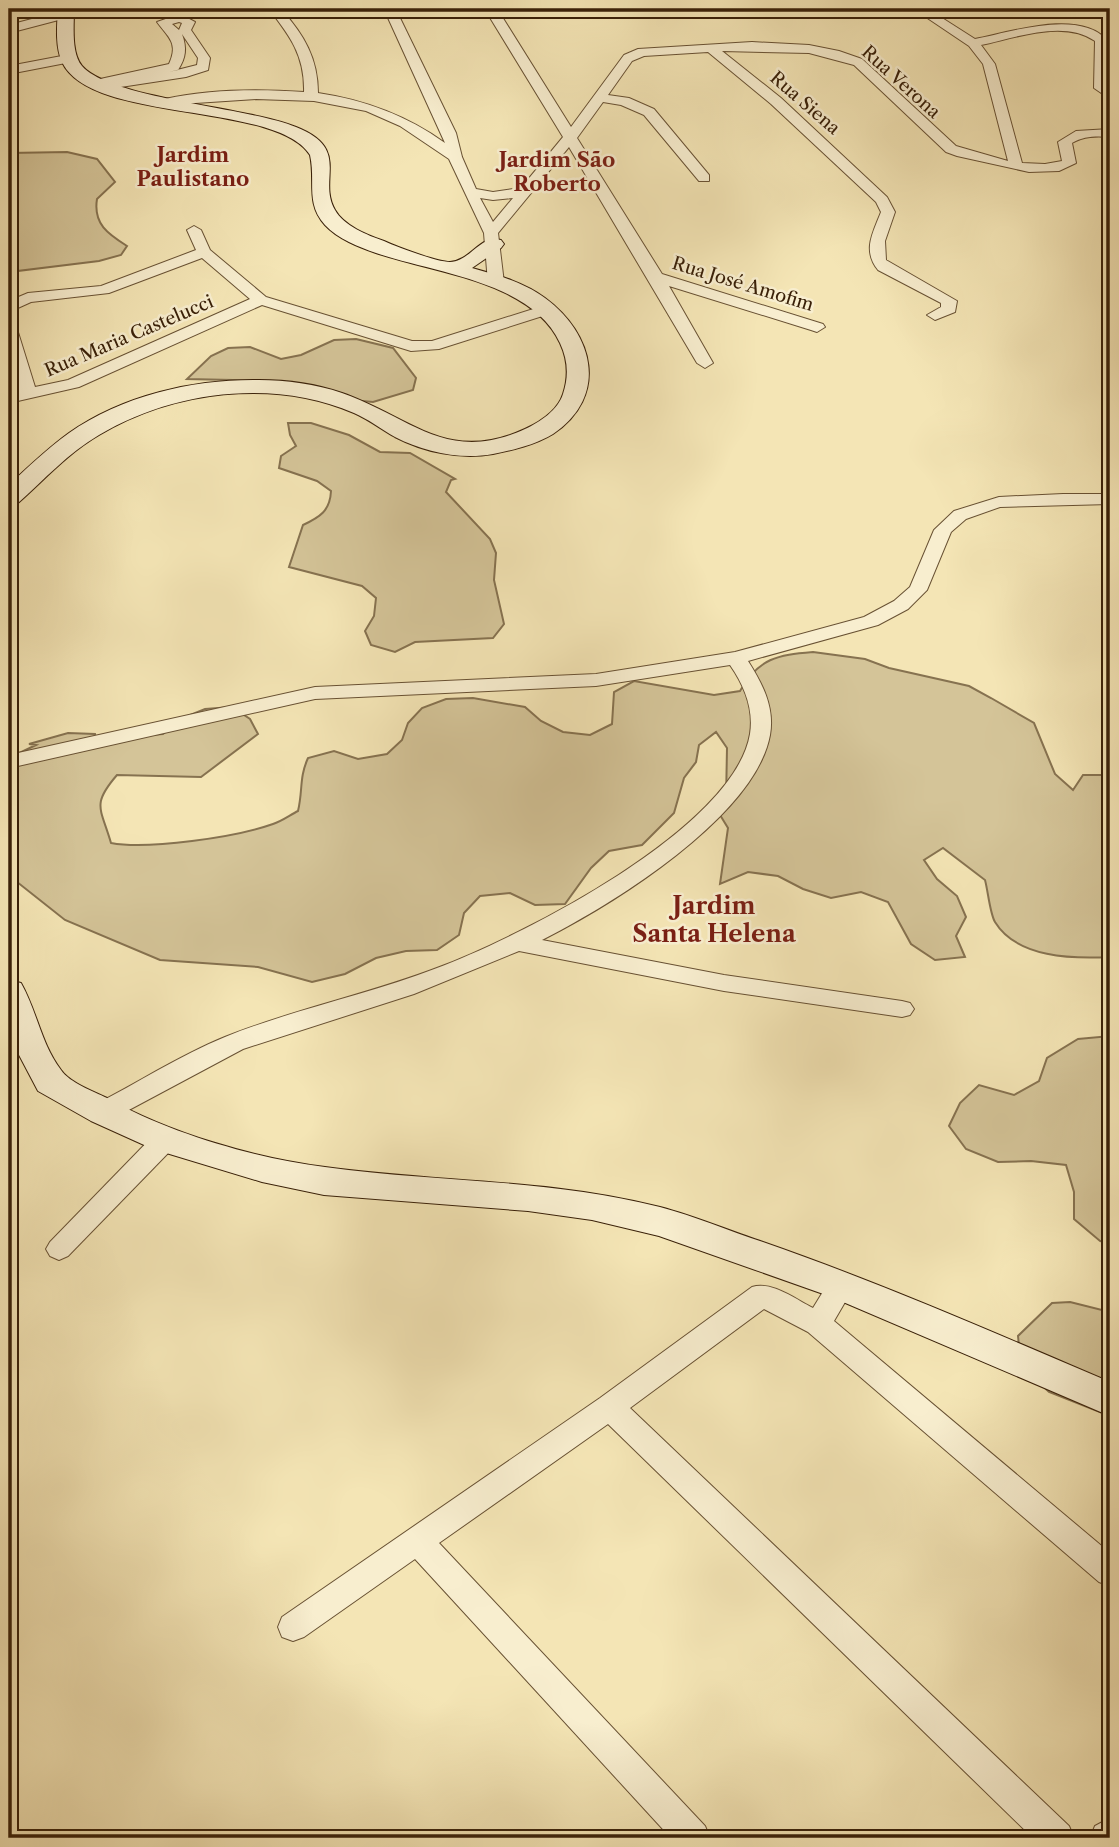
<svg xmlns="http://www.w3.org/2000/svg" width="1119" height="1847" font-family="'Libre Caslon Text',serif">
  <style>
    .green { fill: #d4c498; stroke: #867250; stroke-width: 2 }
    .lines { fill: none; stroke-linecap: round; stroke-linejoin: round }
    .street-casing { stroke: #685133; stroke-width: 2 }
    .secondary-casing { stroke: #392008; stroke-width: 2 }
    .street { fill: #f8eecf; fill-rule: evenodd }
    .secondary { fill: #f8eecf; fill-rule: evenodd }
    .labels { text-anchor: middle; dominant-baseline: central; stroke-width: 5; stroke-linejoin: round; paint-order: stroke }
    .far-street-label { font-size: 18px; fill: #392008; stroke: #f8eecf }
    .far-quarter-label { font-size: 21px; font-weight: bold; fill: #7a1f14; stroke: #f8eecf }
    .quarter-label { font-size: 24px; font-weight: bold; fill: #7a1f14; stroke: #f8eecf }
  </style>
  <rect width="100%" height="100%" fill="#f4e5b5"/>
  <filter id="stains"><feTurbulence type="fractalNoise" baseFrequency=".00286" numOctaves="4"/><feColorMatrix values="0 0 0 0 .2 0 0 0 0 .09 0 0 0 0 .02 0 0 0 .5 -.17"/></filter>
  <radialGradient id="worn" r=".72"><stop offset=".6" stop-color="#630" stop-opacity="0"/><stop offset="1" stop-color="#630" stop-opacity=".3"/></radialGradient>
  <g class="green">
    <path d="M67,152l30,7 18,23 -18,17c-4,25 11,35 30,47l-6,9 -22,6 -90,11v-119z"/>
    <path d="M356,339l37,9 23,30 -3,12 -40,12 -22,-2 -76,-19 -88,-2 24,-23 17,-8 22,-1 31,12 20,-4 33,-15z"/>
    <path d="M288,423h23l38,12 31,17 30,1 45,26 -4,1 -5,12 44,47 6,14 -2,27 10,44 -11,14 -78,4 -20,10 -24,-7 -6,-14 9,-15 2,-18 -14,-12 -73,-19 14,-42c17,-8 27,-14 28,-34l-14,-10 -38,-13 2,-12 15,-10 -6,-11z"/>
    <path d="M813,652l52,7 24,9 80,18 22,12 43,25 21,51 18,16 10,-15h27v182c-37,2 -93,1 -115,-35 -5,-8 -7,-31 -10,-42l-42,-32 -19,12 13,19 20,17 9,21 -10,19 9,21 -30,3 -24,-16 -23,-42 -27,-10 -30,6 -28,-9 -25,-13 -30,-4 -28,12 8,-56 -8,-13 6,-15 1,-52 -11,-16 -17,13 -3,17 -12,16 -10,35 -32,32 -33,6 -18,17 -26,36 -30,1 -25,-12 -30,3 -16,17 -5,22 -22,15 -31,1 -30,7 -31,16 -33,8 -54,-15 -98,-7 -95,-40 -53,-42 -3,-10v-110l27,-13 -7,-1 39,-11 27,1 1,5 67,-5 17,-15 25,-10 27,-2 18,12 8,15 -57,43 -84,-2c-26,30 -16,33 -6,68 37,7 125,-6 162,-19 9,-3 17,-9 25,-13 5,-21 1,-33 10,-53l26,-7 24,8 29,-5 15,-14 6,-17 14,-15 24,-9 27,-1 52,9 16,14 22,11 27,3 22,-11 2,-32 20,-11 80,14 26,-4c19,-33 37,-36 73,-39z"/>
    <path d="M1110,1036v209l-10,-4 -26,-22v-27l-8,-27 -35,-4 -33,1 -32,-13 -17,-23 11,-23 19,-18 35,10 25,-14 8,-23 31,-19z"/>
    <path d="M1070,1302l40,10v104l-61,-24 -28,-26 -3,-30 34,-33z"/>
  </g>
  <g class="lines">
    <defs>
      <g id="street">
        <path d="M269,9h12c23,26 37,49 37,84 47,7 88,22 127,50l-61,-134h240l-6,4 -117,2 70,112 53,-72 14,-6 114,-7 57,3 30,6 23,8 94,87 52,15 -25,-97 -14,-18 -55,-37h14l47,30c36,-7 104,-30 132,1v47l3,2v10l-16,-11 1,-47c-31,-22 -80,-3 -114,4l14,19 27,99 23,1 17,-3 -4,-19 18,-11 34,-2v8c-14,-1 -26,-1 -38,6l4,20 -17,8 -30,1 -72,-16 -11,-4 -92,-87 -45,-12 -87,-2 59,47 106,99 8,15 -10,29 1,19 71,41 -2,11 -20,8 -8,-5 14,-8v-4l-63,-33c-16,-20 -5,-37 3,-58l-5,-10 -105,-98 -63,-52 -64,4 -12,5 -24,34 21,3 25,11 55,66v6h-10l-55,-66 -23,-10 -18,-3 -26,36 85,136 161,50 2,3 -8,5 -6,-2 -142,-44 44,77 -8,5 -8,-5 -128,-216 -71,86 6,50 -8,5 -8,-5 -4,-50 -35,-74 -49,-33 -34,-15 -52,-10 -58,-2 -91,6v-6c44,-10 95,-10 139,-7 1,-36 -14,-56 -35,-83zM489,16l74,121 -42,51 -28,4 -17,-3 -14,-32 -6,-24 -56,-115zM480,198l13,2 20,-2 -20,24z"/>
        <path d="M66,10l6,4 -2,3 -61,16v-8z"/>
        <path d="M180,14l15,8 -4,8 19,28 -2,12 -22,7 -85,13 -10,-3v-6l78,-17c10,-21 -1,-27 -12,-42zM179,22l3,1 -3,7 -7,-6zM182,34l16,24 -1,7 -28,7 9,-2c8,-12 9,-22 4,-36z"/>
        <path d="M67,55l4,1v6l-62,12v-8z"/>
        <path d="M194,226l7,4 9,20 56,47 146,44h20l114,-36 8,5 -2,3 -113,36 -28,2 -149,-46 -183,82 -70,16v-10l10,-2 -10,-36v-31l8,5 18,58 33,-7 182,-81 -48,-41 -93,35 -78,9 -22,10v-11l19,-8 73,-7 95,-36 -9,-20z"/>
        <path d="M1063,494h47v10l-110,3 -34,12 -15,13 -24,58 -19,19 -30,16 -130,36c14,22 27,46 22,74 -15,82 -159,170 -228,205l182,35 178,26 8,2 4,6 -4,6 -8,2 -178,-26 -205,-40 -105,43 -171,55 -131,70 -9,2 -9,-2 -3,-7 3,-7c44,-22 86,-50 131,-68 69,-28 142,-42 212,-69 83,-31 297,-139 313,-234 4,-25 -6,-49 -20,-69l-134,21 -281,13 -306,69v-13l306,-68 281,-13 139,-22 129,-35 30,-16 16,-14 24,-57 20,-19 45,-14z"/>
        <path d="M165,1130l9,3 4,7 -4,7 -106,109 -9,4 -9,-4 -4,-7 4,-7 106,-109z"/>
        <path d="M842,1274l10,3 3,8 -21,36 276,232v33l-11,-4 -291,-250 -44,-23 -134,99 439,418 5,12h-41l-425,-414 -169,119 266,283 5,12h-39l-256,-279 -111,78 -11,4 -11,-4 -4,-10 4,-10 318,-219 152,-111c20,-6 43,12 61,21l19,-31z"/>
        <path d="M1110,1818v20h-20l5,-12z"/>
      </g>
      <g id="secondary">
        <path d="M58,9h16c0,17 -3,44 8,57 29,33 166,41 214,61 56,22 21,52 39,83 9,16 32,25 49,31 13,6 53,21 66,21 21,-1 30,-28 51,-22l3,4 -3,4 -29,20c25,7 52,14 73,30 49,36 64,98 8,136 -18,11 -40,16 -60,20 -33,6 -69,-2 -98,-17 -14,-8 -27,-18 -41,-24 -81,-35 -181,-22 -255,22 -31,18 -55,45 -81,68l-9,2v-20c19,-18 38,-36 60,-52 54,-38 125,-54 190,-53 27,0 57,4 83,13 69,24 105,72 183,36 15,-7 33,-19 38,-35 6,-18 5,-34 -3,-51 -29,-62 -126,-70 -184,-90 -17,-6 -38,-14 -51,-28 -20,-22 -9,-44 -15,-70 -34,-54 -219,-31 -248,-93 -7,-16 -5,-37 -4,-53z"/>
        <path d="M9,980l12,3c16,28 20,61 40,87 9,13 32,21 46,28 62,35 147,60 218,69 114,16 221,11 335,40 35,9 69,24 103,35 118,41 232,91 347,140v34l-281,-120 -170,-60 -67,-16 -64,-9 -204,-16 -62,-13 -109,-33 -62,-28 -53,-30 -29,-55z"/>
      </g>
    </defs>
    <use href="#street" class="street-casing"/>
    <use href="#secondary" class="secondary-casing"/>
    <use href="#street" class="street"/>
    <use href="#secondary" class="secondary"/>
  </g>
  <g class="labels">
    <g class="far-street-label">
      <text transform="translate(901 82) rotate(42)">Rua Verona</text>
      <text transform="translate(805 103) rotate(41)">Rua Siena</text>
      <text transform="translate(743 284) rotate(17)">Rua José Amofim</text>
      <text transform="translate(129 336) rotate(-23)">Rua Maria Castelucci</text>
    </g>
    <g class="far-quarter-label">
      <text x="193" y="154">Jardim<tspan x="193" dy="24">Paulistano</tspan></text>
      <text x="557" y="159">Jardim São<tspan x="557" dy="24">Roberto</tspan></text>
    </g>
    <g class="quarter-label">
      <text x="714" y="905">Jardim<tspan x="714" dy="28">Santa Helena</tspan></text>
    </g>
  </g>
  <rect width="1119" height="1847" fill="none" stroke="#f4e5b5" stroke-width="35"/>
  <rect x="10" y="10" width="1098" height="1826" fill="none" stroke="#392008" stroke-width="3.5"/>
  <rect x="18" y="18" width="1084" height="1812" fill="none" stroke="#392008" stroke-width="2"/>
  <rect width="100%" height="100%" filter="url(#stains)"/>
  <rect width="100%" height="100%" fill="url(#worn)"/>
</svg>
